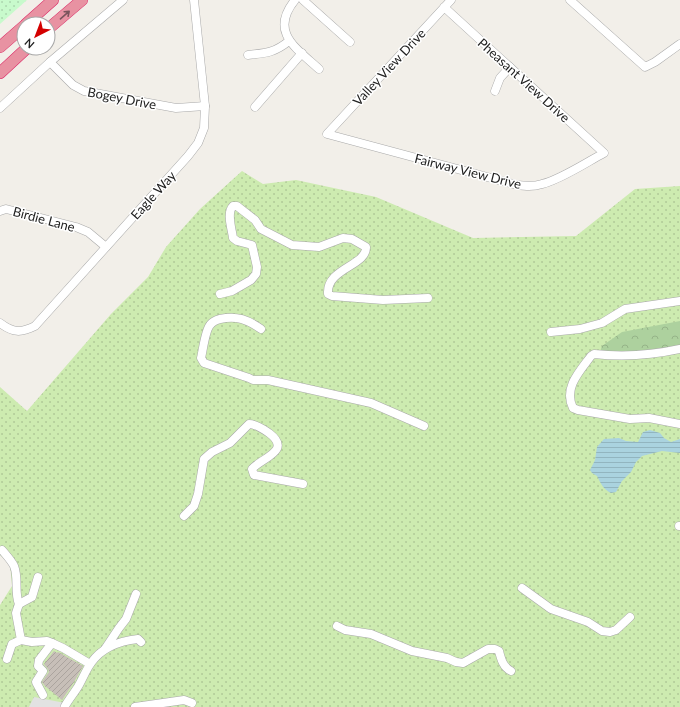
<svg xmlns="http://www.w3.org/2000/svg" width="680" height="707" font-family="Lato,sans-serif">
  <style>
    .grass { fill: url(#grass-dots) }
    .forest { fill: url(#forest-crowns) }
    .park { fill: url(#park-dots) }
    .parking { fill: #e2e2e2 }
    .water { fill: url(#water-rules) }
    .building { fill: url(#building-hatch) }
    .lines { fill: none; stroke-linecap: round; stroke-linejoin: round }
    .minor-casing { stroke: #a9a9a9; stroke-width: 9 }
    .highway-casing { stroke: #dc2a67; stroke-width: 12 }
    .minor { stroke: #fff; stroke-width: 8 }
    .highway { stroke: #e892a2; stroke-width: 11 }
    .oneway { stroke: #7b545c }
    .labels { text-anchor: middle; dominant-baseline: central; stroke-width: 3; stroke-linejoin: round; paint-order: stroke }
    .street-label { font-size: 13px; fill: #222; stroke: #fff }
  </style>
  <defs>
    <pattern id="grass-dots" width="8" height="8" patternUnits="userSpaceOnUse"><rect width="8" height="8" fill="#cdebb0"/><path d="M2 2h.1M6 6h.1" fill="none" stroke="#b0c997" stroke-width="1.8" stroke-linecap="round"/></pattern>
    <pattern id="forest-crowns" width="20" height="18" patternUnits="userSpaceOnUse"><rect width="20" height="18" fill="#add19e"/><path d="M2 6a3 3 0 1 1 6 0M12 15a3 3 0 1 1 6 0" fill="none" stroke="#95b388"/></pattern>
    <pattern id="park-dots" width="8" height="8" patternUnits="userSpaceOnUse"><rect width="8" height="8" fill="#c8facc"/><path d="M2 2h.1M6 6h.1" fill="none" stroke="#acd6af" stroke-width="1.8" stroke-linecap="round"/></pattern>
    <pattern id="water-rules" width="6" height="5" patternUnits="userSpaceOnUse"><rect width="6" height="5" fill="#aad3df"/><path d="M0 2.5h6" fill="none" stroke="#92b5bf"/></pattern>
    <pattern id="building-hatch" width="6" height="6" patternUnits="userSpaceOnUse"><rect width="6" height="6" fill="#c7bfb8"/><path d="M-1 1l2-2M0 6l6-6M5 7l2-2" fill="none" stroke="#aba49e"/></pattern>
  </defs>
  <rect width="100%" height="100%" fill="#f2efe9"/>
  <path class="grass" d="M242,171l21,13 33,-4 80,17 97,41 103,-2 59,-47 45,-3v521h-680v-102l12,-19 -2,-22 -10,-9v-168l27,24 84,-97 37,-37 18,-30 34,-38z"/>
  <path class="forest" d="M680,321v24l-37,6 -44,4 3,-9 20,-14z"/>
  <path class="park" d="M0,0h27l-27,24z"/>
  <path class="parking" d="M34,697l31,6 5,4h-41z"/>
  <path class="water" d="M650,430l10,3 4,5 7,4 9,-3v14l-18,-2 -20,5 -6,6 -5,10 -9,9 -6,11 -5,1c-8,-4 -10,-9 -14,-17l-5,-3 -2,-3 5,-10 2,-13 7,-8 15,-1 7,3 12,1 5,-10z"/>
  <path class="building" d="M54,651l3,2 1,-1 2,1 23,13 -9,16 -12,18 -17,-14 -3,-4 7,-10 -1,-3 -4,-5z"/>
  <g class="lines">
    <defs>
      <g id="minor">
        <path d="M295,0c-26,32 1,48 24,69"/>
        <path d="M303,0l47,42"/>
        <path d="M570,0l75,67 10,-5 25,-18"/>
        <path d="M444,7l160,146c-17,9 -44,27 -62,31 -9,3 -17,2 -25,1l-190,-51 124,-134"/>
        <path d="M248,55c18,-2 26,-2 41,-14"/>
        <path d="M50,62l23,23 11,6 92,17 29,-2"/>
        <path d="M495,91l5,-13 10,-11"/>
        <path d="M255,107l47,-54"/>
        <path d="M0,108l50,-46 73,-62"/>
        <path d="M0,211l6,-2 70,18 12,5 18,15"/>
        <path d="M220,294l12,-3 19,-11 5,-6 1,-7 -5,-22 -15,-4 -4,-3c-1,-9 -7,-25 0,-32h4l18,14 6,9 31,16 27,2 24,-9 9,1 14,8c1,19 -40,21 -38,47l4,2 51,4 45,-2"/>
        <path d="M0,323c13,10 21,10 35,3l153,-170 10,-13 6,-15 1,-22 -11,-106"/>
        <path d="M261,329c-13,-9 -24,-14 -41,-10 -4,1 -7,2 -10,6 -5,6 -7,25 -9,33l3,5 45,15 4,2h15l103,23 53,23"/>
        <path d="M551,332l29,-3 22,-6 23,-14 55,-8"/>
        <path d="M680,349c-27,6 -58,8 -86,5l-3,2c-11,15 -28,32 -18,52l5,2 52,9 19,-1 31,6"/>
        <path d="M184,516l10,-10 4,-12 6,-35 8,-7 18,-9 19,-19c7,0 14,5 20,9 24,18 -8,25 -17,36l2,6 49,9"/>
        <path d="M679,526h1"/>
        <path d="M2,550c4,5 9,10 12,16 5,12 0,26 5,38"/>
        <path d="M522,588l29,21 37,13 14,9 8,1 6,-2 14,-13"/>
        <path d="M337,626l8,4 26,4 41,17 35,7 9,4 7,1 25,-14h7l4,2c2,8 4,16 12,20"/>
        <path d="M21,640l-5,-27 3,-9 13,-7 6,-20"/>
        <path d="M105,649l14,-21 7,-9 10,-25"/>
        <path d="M7,659l5,-15 9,-4 11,2 15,-1 5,2"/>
        <path d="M43,695l-7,-13 7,-11 -5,-5 1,-6 13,-17 11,5 27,16"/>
        <path d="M65,706c4,-7 10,-14 14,-21 4,-7 7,-15 12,-22 11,-16 28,-22 47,-24l3,3"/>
        <path d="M135,707l49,-7 8,3"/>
      </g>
      <g id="highway">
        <path d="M26,24l27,-24"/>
        <path d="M48,29l34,-29"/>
        <path d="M0,47l24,-21"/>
        <path d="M0,73l27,-25"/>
      </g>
    </defs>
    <use href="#minor" class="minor-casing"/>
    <use href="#highway" class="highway-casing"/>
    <use href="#minor" class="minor"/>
    <use href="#highway" class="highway"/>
  </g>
  <defs><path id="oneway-shaft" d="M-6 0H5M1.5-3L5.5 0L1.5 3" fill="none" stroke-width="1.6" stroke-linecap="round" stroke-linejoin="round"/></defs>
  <use class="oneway" href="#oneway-shaft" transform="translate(65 15) rotate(-41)"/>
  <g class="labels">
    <g class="street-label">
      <text transform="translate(389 67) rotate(-47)">Valley View Drive</text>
      <text transform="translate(524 80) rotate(42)">Pheasant View Drive</text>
      <text transform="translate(122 98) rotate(11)">Bogey Drive</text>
      <text transform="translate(468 171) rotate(14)">Fairway View Drive</text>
      <text transform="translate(153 195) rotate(-48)">Eagle Way</text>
      <text transform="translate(44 219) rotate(15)">Birdie Lane</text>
    </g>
  </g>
  <g transform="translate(36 36) rotate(222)"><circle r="19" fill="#ffffff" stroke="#a7a7a7"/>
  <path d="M0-3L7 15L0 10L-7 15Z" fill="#d40000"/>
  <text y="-6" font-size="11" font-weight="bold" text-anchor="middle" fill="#222222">N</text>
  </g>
</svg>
